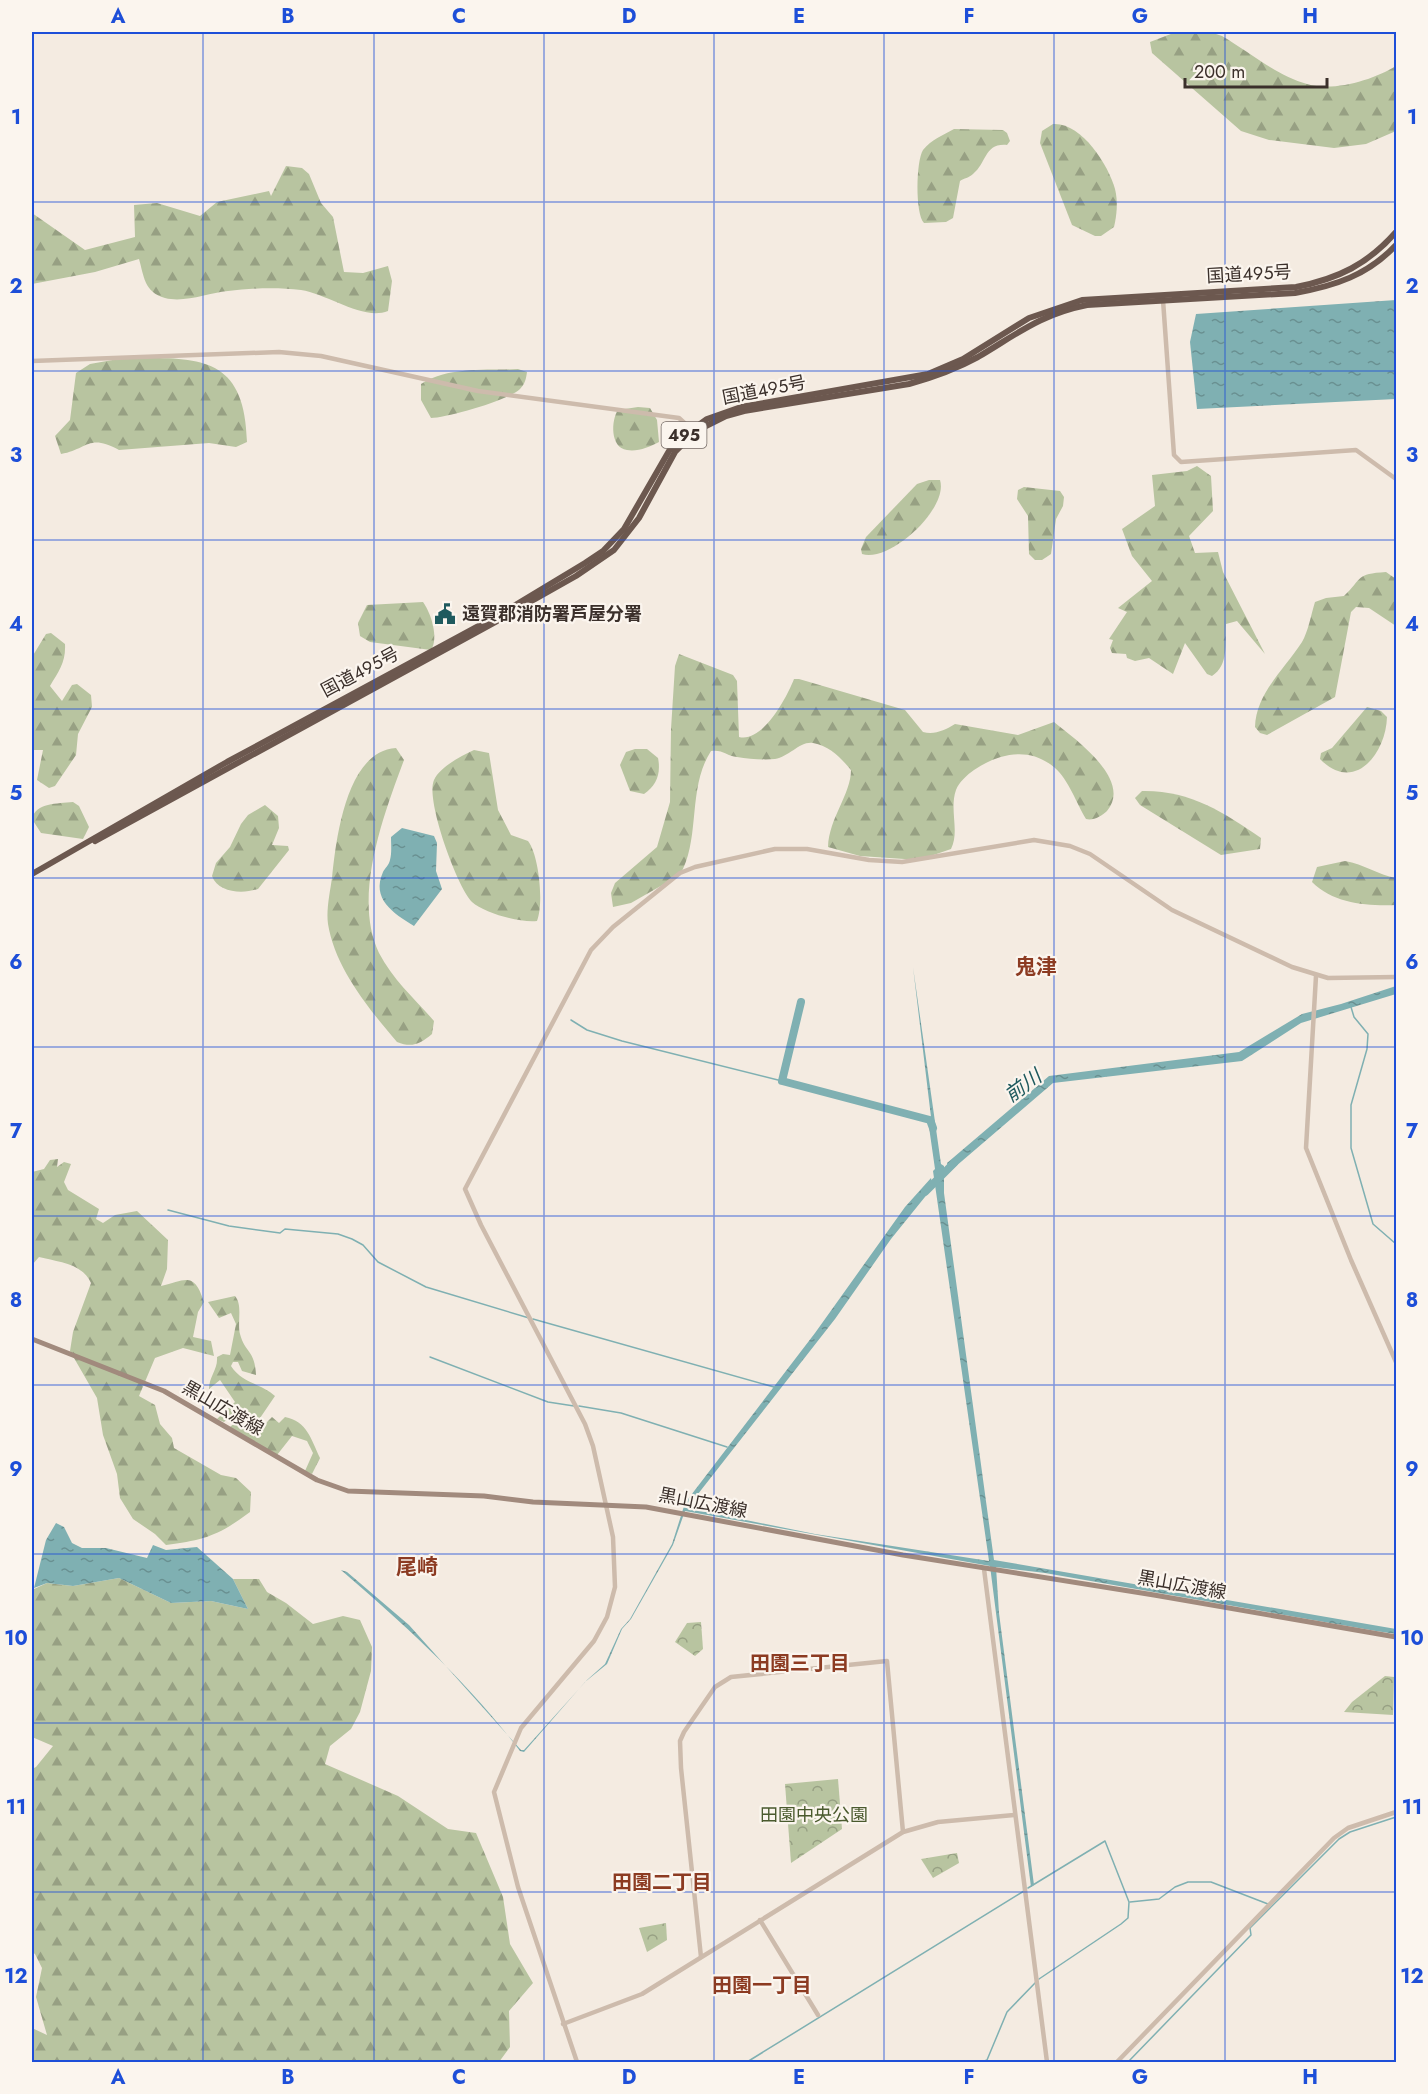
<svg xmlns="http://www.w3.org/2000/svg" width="1428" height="2094" font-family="Jost,'Noto Sans JP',sans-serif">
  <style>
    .forest { fill: url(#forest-firs) }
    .park { fill: url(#park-crowns) }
    .water { fill: url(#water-ripples) }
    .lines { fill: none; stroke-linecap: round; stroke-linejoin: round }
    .stream { stroke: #7fb0b2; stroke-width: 1.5 }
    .river { stroke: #7fb0b2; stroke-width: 8 }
    .tertiary { stroke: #cdbbac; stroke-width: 4.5 }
    .secondary { stroke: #a18a7d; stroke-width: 5 }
    .trunk { stroke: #6c584f; stroke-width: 6 }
    .grid { fill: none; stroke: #1d4ed8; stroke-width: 1.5; stroke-opacity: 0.55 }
    .labels { text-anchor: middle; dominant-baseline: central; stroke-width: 4.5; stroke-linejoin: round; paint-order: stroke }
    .shield { fill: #fbf5ee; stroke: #756b66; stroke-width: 1.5 }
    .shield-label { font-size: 16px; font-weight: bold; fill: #3b302b }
    .street-label { font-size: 18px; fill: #3b302b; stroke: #fbf5ee }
    .poi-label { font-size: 18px; font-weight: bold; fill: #3b302b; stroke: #fbf5ee; text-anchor: start }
    .park-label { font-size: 18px; fill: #4a5a2e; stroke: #fbf5ee }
    .water-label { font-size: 20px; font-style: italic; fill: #1f5a5e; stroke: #fbf5ee }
    .neighbourhood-label { font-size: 20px; font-weight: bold; fill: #8c3b22; stroke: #fbf5ee }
    .quarter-label { font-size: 21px; font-weight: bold; fill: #8c3b22; stroke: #fbf5ee }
    .neatline { fill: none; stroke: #1d4ed8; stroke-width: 2 }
    .grid-label { font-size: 20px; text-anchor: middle; font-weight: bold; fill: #1d4ed8 }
  </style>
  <defs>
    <pattern id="forest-firs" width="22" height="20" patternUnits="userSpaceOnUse" patternTransform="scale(1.5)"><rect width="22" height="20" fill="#b8c4a0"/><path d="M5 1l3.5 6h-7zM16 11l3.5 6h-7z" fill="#97a083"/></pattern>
    <pattern id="park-crowns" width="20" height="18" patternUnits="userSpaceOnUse" patternTransform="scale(1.5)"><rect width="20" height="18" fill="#b8c4a0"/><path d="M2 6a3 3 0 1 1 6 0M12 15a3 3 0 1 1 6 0" fill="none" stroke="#97a083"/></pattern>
    <pattern id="water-ripples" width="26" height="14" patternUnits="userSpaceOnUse" patternTransform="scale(1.5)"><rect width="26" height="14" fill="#7fb0b2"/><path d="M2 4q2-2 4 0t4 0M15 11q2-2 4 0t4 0" fill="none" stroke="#699091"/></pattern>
  </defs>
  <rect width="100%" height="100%" fill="#f4ebe1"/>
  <g class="forest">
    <path d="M1176,32h34l12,4c26,15 55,40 85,48 27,8 66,-4 89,-18v65l-30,13 -32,4 -65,-8 -28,-9 -89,-78 -2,-11z"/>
    <path d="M1053,124c28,-2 55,40 62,65 3,12 2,25 -1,38l-13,9h-6l-23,-11 -32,-82 2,-12z"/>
    <path d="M954,129l49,1 4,3 3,8 -3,4c-23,-2 -20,18 -34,29 -4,4 -9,4 -13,7l-7,37 -7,4 -22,1c-9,-9 -8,-62 -1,-73 8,-10 20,-15 31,-21z"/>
    <path d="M286,166l16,2 7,6 12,29 12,14 11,55 19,1 25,-7 4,15 -4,30c-25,10 -60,-17 -87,-21 -23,-3 -50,-2 -73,1 -20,2 -43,12 -63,7 -21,-6 -21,-22 -26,-39l-44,13 -63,12v-71l53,37 50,-13 -1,-32 23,-2 43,13 17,-14 52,-11 2,5z"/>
    <path d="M124,358c71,0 121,-6 123,84l-11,5 -27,-4 -90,7c-31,-17 -32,0 -58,4l-6,-18 15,-16 6,-47 14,-9z"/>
    <path d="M518,369l9,3c-1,7 -2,12 -7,17 -11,11 -73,29 -89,29l-10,-18v-16c29,-18 65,-13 97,-15z"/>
    <path d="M638,407l12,1 7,12 2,22c-9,5 -22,10 -32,8 -17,-2 -16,-30 -9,-40z"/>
    <path d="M1197,466l14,10 2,35 -24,25 6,17 23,-1 5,20 42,82 -28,-33 -11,3c-1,19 3,41 -14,52l-5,-2 -22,-31 -12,31 -24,-16 -14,3 -8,-3 -1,-4 -14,-1 -2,-5 3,-8 -4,-1 18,-27 -9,-4 34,-27 -20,-25 -10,-27 33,-23 -3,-31 35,-4z"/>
    <path d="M929,480h11c9,28 -50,83 -78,74l-1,-5 5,-12 51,-53z"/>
    <path d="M1024,487l36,4 4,6 -1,9 -7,13 -5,35 -9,6h-7l-6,-6 -1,-38 -11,-17 1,-9z"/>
    <path d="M1386,572l10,7v47l-27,-18 -13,-1 -5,5 -16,85 -68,38 -7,-2 -5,-6c1,-34 29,-57 47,-85 6,-10 9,-27 13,-40l11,-4 18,-2c19,-18 11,-22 42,-24z"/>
    <path d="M423,602c8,11 16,36 8,48l-61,-8 -10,-6 -2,-13 9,-18z"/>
    <path d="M51,633l14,11c1,18 -6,27 -15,42l12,15 10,-16 5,-1 14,11 1,12 -14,27 -2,21 -21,31 -6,2 -12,-8 6,-30h-11v-93l14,-23z"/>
    <path d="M679,654l54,21 4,6 2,56c24,6 48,-40 55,-58h5l106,31 18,22c12,3 22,-2 32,-8l63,11 36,-13c21,17 79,58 53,89 -5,5 -14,10 -21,8 -9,-15 -18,-40 -31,-51 -25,-22 -56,-15 -81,2 -7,5 -15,12 -18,20 -7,20 4,41 -5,59l-32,11 -59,-4 -32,-9c1,-29 23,-53 23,-77 -10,-12 -21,-24 -38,-27 -13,-2 -24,14 -38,16 -11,1 -26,0 -38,-2 -10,-1 -15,-8 -26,-6 -24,37 -10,87 -31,124l-49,28 -18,4 -2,-14 4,-10 42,-36 13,-45 1,-73 4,-63z"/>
    <path d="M1367,707l14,4 6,6c-1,37 -33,77 -67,42l1,-6 11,-5z"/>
    <path d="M396,748l8,12c-20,54 -52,137 -25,193 14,27 36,46 55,68l-2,13c-12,10 -20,14 -35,8 -28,-33 -62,-74 -69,-118 -2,-14 2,-32 4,-46 4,-38 14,-127 64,-130z"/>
    <path d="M635,749h12l11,9c3,15 -1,27 -14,36l-14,-3 -10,-26 6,-13z"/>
    <path d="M474,750l15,3 9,57 13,25 17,6c11,14 16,63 9,80 -17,2 -53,-8 -65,-19 -15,-15 -47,-103 -38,-122 6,-13 27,-24 40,-30z"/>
    <path d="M1142,791c48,-1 81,21 119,47l-1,11 -39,6 -81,-50 -5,-7z"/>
    <path d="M73,802l6,4 10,21 -6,12 -42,-6 -9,-14c4,-17 25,-15 41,-17z"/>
    <path d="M265,805l13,11 1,12 -7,17 16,1 1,4 -31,39c-15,5 -40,4 -46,-13l4,-13 14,-16 11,-23 7,-9z"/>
    <path d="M1345,861c19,3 33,14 51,17v27c-29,1 -62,-1 -84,-23l5,-15z"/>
    <path d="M58,1159l-1,8 7,-5 7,2 -7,18 4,8 31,19 -3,10 7,4 12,-8 22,-4 31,29 -1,29 -6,17c25,-6 33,-15 43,16l-6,10 -5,25 18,4 3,15 -31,-8 -28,10 -16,38 16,9 5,19 12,14 2,10 47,27 15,3 15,14 -1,20c-32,24 -46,28 -84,33l-11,-11 -22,-15 -13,-21 -3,-24 -14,-39 -6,-37 -27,-47 3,-19 18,-49c-9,-20 -33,-21 -52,-26l-7,8v-93l12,-3 6,-9z"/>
    <path d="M235,1296c8,9 2,27 5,38 5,19 15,16 16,41l-14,-4 -4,-9h-5l-2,4c12,18 30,17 44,30l-17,25 8,2 6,-6 7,6 6,-6c22,4 26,22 35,41l-8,16 -7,-3 8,-18 -6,-12 -15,-5 -15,19 -47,-28 15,-13 -7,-5 -14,13 -7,-3 18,-17 -15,-22 -11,9c0,-13 9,-19 8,-32l6,-3 7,1 6,-31 -5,-11 -12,5 -11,-16z"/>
    <path d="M119,1578l52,25 40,-2 37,8 -15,-30h26l8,13 19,11 27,21 30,-8 17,4 12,27 -1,24 -11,41 -9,17 -21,17 -5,18 73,32 50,33 28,4 27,64 7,47 23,39 -24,28 1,36 -11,15h-467v-34l15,7 -11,-38 6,-29 -7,-14 -3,-2v-183l4,-2 17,-21 -21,-9v-147l15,-7 26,3z"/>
  </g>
  <g class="park">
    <path d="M701,1622l2,27 -8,7 -20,-14 12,-19z"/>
    <path d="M1385,1676l9,1 -1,38 -49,-3 8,-10z"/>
    <path d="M838,1779l4,50 -51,34 -6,-79z"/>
    <path d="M957,1853l2,10 -26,15 -12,-19z"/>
    <path d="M666,1923l1,17 -20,12 -8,-24z"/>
  </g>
  <g class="water">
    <path d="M1396,300v99l-199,10 -7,-67 6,-28z"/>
    <path d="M402,828l32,8 3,7 -1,28 6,18 -28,37c-21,-13 -43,-27 -31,-54 2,-4 6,-7 7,-12 2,-7 1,-16 1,-23z"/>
    <path d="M913,967l28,197 3,2v27l50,367 402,69v5l-20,-3 -331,-58 -49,-6 3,46 35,272 -3,2 -41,-321 -305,-55 -12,34 -42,74 -9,10 -15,35 -22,18 -61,70 -4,-1c-51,-68 -115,-126 -179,-181l6,2 62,53 112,125h3l63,-70 18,-16 16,-35 9,-10 42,-75 13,-41 130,-170 90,-126 26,-29 2,9 -42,52 -56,80 -148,189 128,26 174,27 -56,-390 2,-2 -7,-49 3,-3z"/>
    <path d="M1396,986v8l-95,29 -59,38 -189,22 -105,90 -1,-10 102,-87 190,-24 63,-38 39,-10z"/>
    <path d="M56,1523l8,4 8,16 10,5h24l41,10 6,-13 13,5 31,-3 36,32 15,30 -37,-8 -40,2 -52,-25 -46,8 -26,-3 -13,5 12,-48z"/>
  </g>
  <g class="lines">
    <g class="stream">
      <path d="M1351,1007l3,10 14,17 -1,15 -16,56v43l22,76 23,20"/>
      <path d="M571,1020l16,10 35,11 160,40"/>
      <path d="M168,1210l61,16 51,7 5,-4 53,5 14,5 11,6 15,17 48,25 103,31"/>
      <path d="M533,1319l241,68"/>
      <path d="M430,1357l118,45 26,4"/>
      <path d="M579,1406l42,7 106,34"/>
      <path d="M1028,1888l77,-47 24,61 -1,16 -7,6 -82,55"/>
      <path d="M1130,1902l29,-3 16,-12 13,-5h23l57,22"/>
      <path d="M747,2062l277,-171"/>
      <path d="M982,2062l5,-2 20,-48 29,-30"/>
      <path d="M1128,2062l123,-127 -1,-7 89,-89 11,-7 46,-15"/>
    </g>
    <g class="river">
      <path d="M801,1002l-19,79 148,39 3,8"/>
      <path d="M925,1192l29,-29"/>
    </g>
    <g class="tertiary">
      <path d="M1163,300l11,155 7,7 175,-12 40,29"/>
      <path d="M32,361l247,-9 42,4 157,35 201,27 12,11"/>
      <path d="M1316,976l-10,172 45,112 45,102"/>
      <path d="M984,1569l63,493"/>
      <path d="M760,1920l58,95"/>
      <path d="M701,1957l-20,-189 -1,-27 4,-9 31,-45 16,-10 156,-16 16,171"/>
      <path d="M563,2024l79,-30 261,-162 35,-10 76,-7"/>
      <path d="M577,2062l-59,-175 -24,-95 27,-64 73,-87 13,-24 8,-30 -2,-50 -20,-91 -8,-22 -104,-199 -16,-36 126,-239 22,-23 46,-37 21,-17 15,-6 80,-18h32l62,11 33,2 132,-22 36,6 20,8 82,56 120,57 36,11 68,-1"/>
      <path d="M1117,2062l217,-224 14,-10 48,-16"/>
    </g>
    <path class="secondary" d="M32,1339l132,52 153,89 31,11 136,5 49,6 113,5 257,48 251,40 242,42"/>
    <g class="trunk">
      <path d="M505,616l71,-40 38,-26 25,-32 36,-66 21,-21 30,-15 18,-5 165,-27c25,-7 47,-15 69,-27 39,-23 63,-43 109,-52l208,-12c40,-7 73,-18 101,-48"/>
      <path d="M95,841l402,-220"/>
      <path d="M32,874l195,-112 272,-147 86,-52 18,-12 21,-22 45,-78 12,-13 26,-19 34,-12 187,-33 35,-15 66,-41 53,-18 214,-13c42,-8 72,-23 100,-55"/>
    </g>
  </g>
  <path class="grid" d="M203,32v2030M374,32v2030M544,32v2030M714,32v2030M884,32v2030M1054,32v2030M1225,32v2030M32,202h1364M32,371h1364M32,540h1364M32,709h1364M32,878h1364M32,1047h1364M32,1216h1364M32,1385h1364M32,1554h1364M32,1723h1364M32,1892h1364"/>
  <defs>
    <symbol id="civic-bare" viewBox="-9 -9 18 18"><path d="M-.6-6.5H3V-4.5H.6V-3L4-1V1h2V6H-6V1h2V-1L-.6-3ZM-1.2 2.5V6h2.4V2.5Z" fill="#1f5a5e" stroke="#fbf5ee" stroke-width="2.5" paint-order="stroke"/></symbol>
  </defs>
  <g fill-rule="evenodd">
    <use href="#civic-bare" x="430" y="599" width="30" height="30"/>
  </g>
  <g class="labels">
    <rect class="shield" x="661.5" y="422" width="45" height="26" rx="4.5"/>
    <g class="shield-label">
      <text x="684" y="435">495</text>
    </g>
    <g class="street-label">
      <text transform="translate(1249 274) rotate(-3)">国道495号</text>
      <text transform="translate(764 390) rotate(-11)">国道495号</text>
      <text transform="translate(360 672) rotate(-28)">国道495号</text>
      <text transform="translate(223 1408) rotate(30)">黒山広渡線</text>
      <text transform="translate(703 1503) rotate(11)">黒山広渡線</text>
      <text transform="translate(1182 1585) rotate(10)">黒山広渡線</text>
    </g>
    <g class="poi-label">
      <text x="462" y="614">遠賀郡消防署芦屋分署</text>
    </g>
    <g class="park-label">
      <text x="814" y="1815">田園中央公園</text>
    </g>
    <g class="water-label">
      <text transform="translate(1023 1086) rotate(-36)">前川</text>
    </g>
    <g class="neighbourhood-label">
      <text x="800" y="1663">田園三丁目</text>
      <text x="662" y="1882">田園二丁目</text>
      <text x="762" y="1985">田園一丁目</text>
    </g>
    <g class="quarter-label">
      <text x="1036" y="967">鬼津</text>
      <text x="417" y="1567">尾崎</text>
    </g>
  </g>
  <rect width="1428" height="2094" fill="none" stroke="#fbf5ee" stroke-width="66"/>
  <path d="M1185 78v9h142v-9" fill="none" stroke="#3b302b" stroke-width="3"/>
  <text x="1194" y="78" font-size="18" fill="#3b302b" stroke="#fbf5ee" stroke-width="4.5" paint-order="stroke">200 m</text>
  <rect x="33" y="33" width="1362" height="2028" class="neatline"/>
  <g class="grid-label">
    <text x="118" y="23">A</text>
    <text x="288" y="23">B</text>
    <text x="459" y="23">C</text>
    <text x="629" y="23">D</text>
    <text x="799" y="23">E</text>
    <text x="969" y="23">F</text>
    <text x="1140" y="23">G</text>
    <text x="1310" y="23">H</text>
    <text x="16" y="124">1</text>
    <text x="1412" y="124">1</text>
    <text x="16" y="293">2</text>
    <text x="1412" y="293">2</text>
    <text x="16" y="462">3</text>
    <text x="1412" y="462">3</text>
    <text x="16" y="631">4</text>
    <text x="1412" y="631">4</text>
    <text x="16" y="800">5</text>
    <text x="1412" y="800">5</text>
    <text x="16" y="969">6</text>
    <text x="1412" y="969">6</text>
    <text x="16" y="1138">7</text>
    <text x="1412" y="1138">7</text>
    <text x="16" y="1307">8</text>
    <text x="1412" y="1307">8</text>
    <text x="16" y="1476">9</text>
    <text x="1412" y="1476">9</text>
    <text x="16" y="1645">10</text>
    <text x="1412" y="1645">10</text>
    <text x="16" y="1814">11</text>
    <text x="1412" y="1814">11</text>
    <text x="16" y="1983">12</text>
    <text x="1412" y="1983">12</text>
    <text x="118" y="2084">A</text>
    <text x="288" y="2084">B</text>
    <text x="459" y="2084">C</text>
    <text x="629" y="2084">D</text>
    <text x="799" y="2084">E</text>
    <text x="969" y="2084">F</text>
    <text x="1140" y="2084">G</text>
    <text x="1310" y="2084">H</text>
  </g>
</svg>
